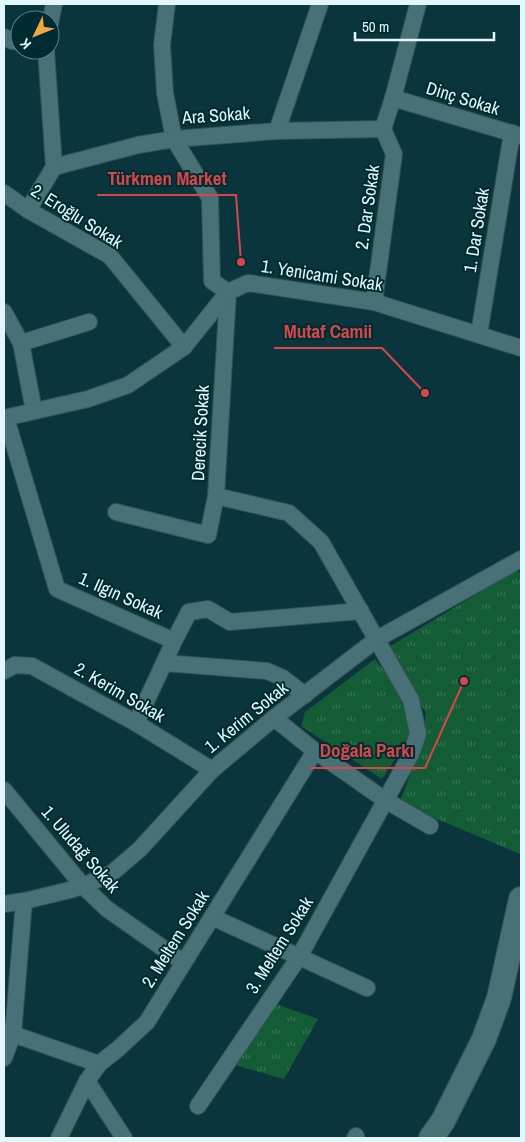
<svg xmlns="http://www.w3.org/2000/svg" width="525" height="1142" font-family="'Archivo Narrow',sans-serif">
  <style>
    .grass { fill: url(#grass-tufts) }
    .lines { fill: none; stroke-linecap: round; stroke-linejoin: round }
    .street-casing { stroke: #365155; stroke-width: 18 }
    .secondary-casing { stroke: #365155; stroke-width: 26 }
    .street { stroke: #477077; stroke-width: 16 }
    .secondary { stroke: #477077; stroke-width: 24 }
    .labels { text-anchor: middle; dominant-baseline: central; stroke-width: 4; stroke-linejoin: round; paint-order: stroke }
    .street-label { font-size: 18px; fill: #e1f7fb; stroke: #002b32 }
    .leader { fill: none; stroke: #d84748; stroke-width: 2 }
    .callout-dot { fill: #d84748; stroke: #002b32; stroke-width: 2 }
    .callout-label { font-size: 19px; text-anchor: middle; font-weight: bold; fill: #d84748; stroke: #002b32; stroke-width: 4; stroke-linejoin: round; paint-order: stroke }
  </style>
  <defs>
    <pattern id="grass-tufts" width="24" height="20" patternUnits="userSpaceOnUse" patternTransform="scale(1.25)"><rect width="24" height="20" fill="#145c35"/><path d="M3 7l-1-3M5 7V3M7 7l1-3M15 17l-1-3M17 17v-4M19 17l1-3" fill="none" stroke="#367453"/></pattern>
  </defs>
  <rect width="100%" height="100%" fill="#0a353c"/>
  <g class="grass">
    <path d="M515,571l6,2v278l-1,3 -121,-51 21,-52 6,-38 -39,-65z"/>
    <path d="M375,659l33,43 3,33 -29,44 -81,-53 4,-14z"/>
    <path d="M276,1004l42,15 -34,60 -49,-14z"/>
  </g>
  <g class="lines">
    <defs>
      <g id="street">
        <path d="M167,4l-5,41 3,48 9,46 36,59 2,83 16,11 -12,204 73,17 32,29 90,158 7,34 -7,20 -112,203 -101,149"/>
        <path d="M50,24l4,-20"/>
        <path d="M4,37l8,4 8,1"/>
        <path d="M393,98l128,38"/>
        <path d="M277,131l43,-127"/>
        <path d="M54,167l84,-22 36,-6 103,-8 106,-2"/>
        <path d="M4,193l24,17 82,46 74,91"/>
        <path d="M28,210l26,-43 -8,-117"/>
        <path d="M374,302l20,-148 -11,-25 10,-31 25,-94"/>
        <path d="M4,312l17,31 13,68"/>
        <path d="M479,334l33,-201"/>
        <path d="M21,343l68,-21"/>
        <path d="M4,418l84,-19 40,-14 56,-38 44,-55 20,-9 126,19 147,46"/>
        <path d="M6,418l51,171 117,52 -10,22 103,8 16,7 22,17"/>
        <path d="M116,512l92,23 8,-39"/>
        <path d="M174,641l15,-29 19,-3 22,13 131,-11"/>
        <path d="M4,671l11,-6 17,1 104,57 76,47"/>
        <path d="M274,718l41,33 70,49 45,26"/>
        <path d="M136,723l28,-60"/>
        <path d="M4,790l79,96 24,23 76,53"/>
        <path d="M4,904l20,-3 42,-10 17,-5 29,-13 28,-24 72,-79 62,-52 103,-79 144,-80"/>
        <path d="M212,917l155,71"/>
        <path d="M4,1031l95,33"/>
        <path d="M4,1058l9,-24 11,-133"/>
        <path d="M87,1081l37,57"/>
        <path d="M59,1138l28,-57 12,-17 20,-16 28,-26 168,-271"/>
        <path d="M355,1138l1,-2"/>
      </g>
      <path id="secondary" d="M431,1138l12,-17 41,-82 15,-41 22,-99"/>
    </defs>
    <use href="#street" class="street-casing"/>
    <use href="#secondary" class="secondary-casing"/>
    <use href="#street" class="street"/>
    <use href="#secondary" class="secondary"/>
  </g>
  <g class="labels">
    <g class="street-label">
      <text transform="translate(463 98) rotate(17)">Dinç Sokak</text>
      <text transform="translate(216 115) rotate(-4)">Ara Sokak</text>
      <text transform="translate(367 207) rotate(-82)">2. Dar Sokak</text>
      <text transform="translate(77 216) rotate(32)">2. Eroğlu Sokak</text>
      <text transform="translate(476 230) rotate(-81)">1. Dar Sokak</text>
      <text transform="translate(322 275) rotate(9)">1. Yenicami Sokak</text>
      <text transform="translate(200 433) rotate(-87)">Derecik Sokak</text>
      <text transform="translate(121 595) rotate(24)">1. Ilgın Sokak</text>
      <text transform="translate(120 692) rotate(30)">2. Kerim Sokak</text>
      <text transform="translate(246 717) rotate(-39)">1. Kerim Sokak</text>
      <text transform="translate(81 849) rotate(49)">1. Uludağ Sokak</text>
      <text transform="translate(175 939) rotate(-58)">2. Meltem Sokak</text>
      <text transform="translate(279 945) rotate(-58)">3. Meltem Sokak</text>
    </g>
  </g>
  <path class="leader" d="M241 262L236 195H97M425 393L382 348H274M464 681L425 768H310"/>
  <g class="callout-dot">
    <circle cx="241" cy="262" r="5"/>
    <circle cx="425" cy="393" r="5"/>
    <circle cx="464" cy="681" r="5"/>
  </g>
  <g class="callout-label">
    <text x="167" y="185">Türkmen Market</text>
    <text x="328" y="338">Mutaf Camii</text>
    <text x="367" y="757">Doğala Parkı</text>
  </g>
  <rect width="525" height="1142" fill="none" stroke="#e1f7fb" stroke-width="10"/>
  <g transform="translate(35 35) rotate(227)"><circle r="24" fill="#002b32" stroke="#5a7d82"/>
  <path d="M0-4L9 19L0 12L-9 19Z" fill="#f1a640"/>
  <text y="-8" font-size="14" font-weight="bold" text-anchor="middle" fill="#e1f7fb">K</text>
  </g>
  <path d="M355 32v8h139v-8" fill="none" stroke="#e1f7fb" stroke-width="2.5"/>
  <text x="362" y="32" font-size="15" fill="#e1f7fb" stroke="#002b32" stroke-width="4" paint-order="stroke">50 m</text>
</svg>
